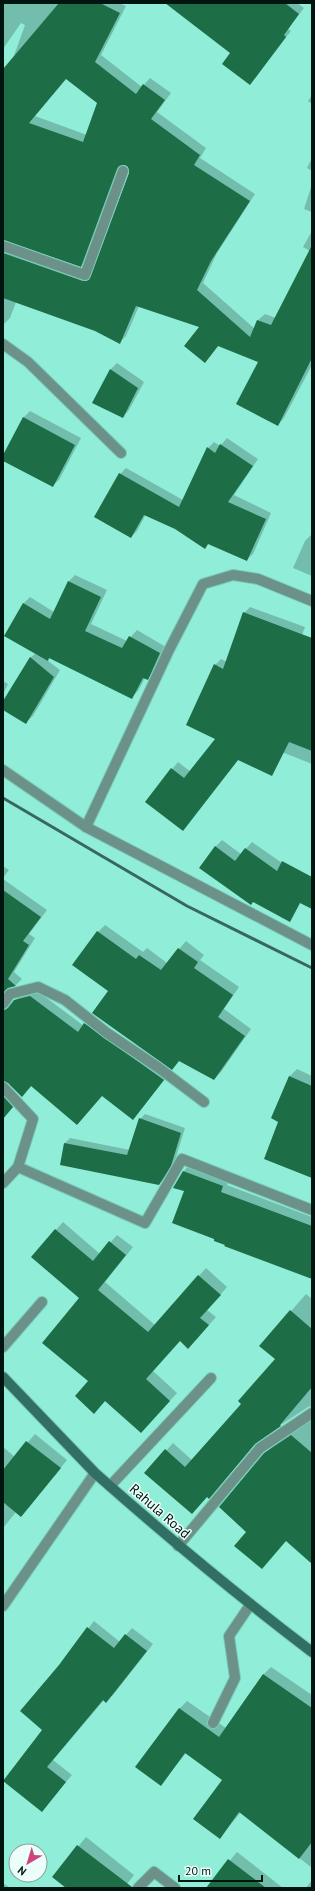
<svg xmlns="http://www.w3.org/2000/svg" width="315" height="1891" font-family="'PT Sans',sans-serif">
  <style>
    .shadow { fill: #0003; fill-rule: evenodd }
    .building { fill: #1d6e47; fill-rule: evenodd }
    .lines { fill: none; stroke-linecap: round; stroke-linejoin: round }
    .minor-casing { stroke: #79cab8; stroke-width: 12 }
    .secondary-casing { stroke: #79cab8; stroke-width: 12 }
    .minor { stroke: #6b9188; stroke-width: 10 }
    .secondary { stroke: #306f62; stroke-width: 10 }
    .rail { stroke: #38685d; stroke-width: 3 }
    .labels { text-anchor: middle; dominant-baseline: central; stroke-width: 3; stroke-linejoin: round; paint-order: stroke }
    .street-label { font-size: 14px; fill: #001510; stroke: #ecfef9 }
  </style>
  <rect width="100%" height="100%" fill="#90edd8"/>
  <g class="shadow">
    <path d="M3,3h116l7,3 -25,49 41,32 8,-9 21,15 -14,19 49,36 -6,10 55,36 -38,59 -14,30 52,46 3,-9 7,-6 11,4 34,-67 -7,-4 9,-16v134l-28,53 -6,7 -19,-64 -40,-16 -14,17 -4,-36 -62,-20 -13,30 -7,7 -24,-13 -79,-28 -6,16 -7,7v-84l1,3 88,31 39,-105 -6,-6h-3l-35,95 -6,7 -78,-27v-153l22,-61 -4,-2 -18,26zM66,78l32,25 -11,32 -52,-19z"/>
    <path d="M190,3h107l7,5 -16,21 3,2 -36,47 -24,-25z"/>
    <path d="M312,95v9l-4,-3z"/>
    <path d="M312,158v13l-5,-3z"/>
    <path d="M312,184v28l-8,-3z"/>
    <path d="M117,363l27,19 -15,28 -6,7 -13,-47z"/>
    <path d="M30,411l51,27 -22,42 -7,6 -49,-26 20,-42z"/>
    <path d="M227,438l31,21 -24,36 37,18 -18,41 -7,6 -37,-17 -4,5 -29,-19 -30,-15 -9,17 -6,6 -11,-63 6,-6 57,32 25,-52 6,-6 6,4z"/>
    <path d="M312,534v42l-19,-8 12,-27z"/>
    <path d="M75,575l32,15 -16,34 36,17 10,-11 29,17 -12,26 -7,6 -2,-1 -7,13 -6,6 -82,-40 -3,3 13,10 -27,46 -7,6 -23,-13v-6l27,-45 6,-5 -13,-49 7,-7 24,15 15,-31z"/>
    <path d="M250,607l55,20 -3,8 10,3v126l-121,-48 24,-51 6,-6 6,3 17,-49z"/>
    <path d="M3,681l5,3 -5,10z"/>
    <path d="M213,745l25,15 -56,70 -36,-29 32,-39 13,10z"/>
    <path d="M222,840l19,14 11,-12 46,32 -14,33 -69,-60z"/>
    <path d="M3,866l6,4 -6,8z"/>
    <path d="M3,879l44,31 -18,24 6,4 -21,34 8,7 -6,6 -9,3 -4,7z"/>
    <path d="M105,925l38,27 4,-4 20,15 19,-22 18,14 -4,5 39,27 -15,22 27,20 -30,43 -7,7 -34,-19 -8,8 -62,-78 -12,-58z"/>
    <path d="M36,990l48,36 7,-8 79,55 -37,45 -31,-23 -70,-10 -4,5 -25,-10 1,4 15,16 -16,18v-121l2,6 7,1 10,-10z"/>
    <path d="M297,1069l15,7v100l-33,-54 10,-45z"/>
    <path d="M145,1114l40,14 -10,32 -11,19 -5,5 -98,-20 4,-21 5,-5 60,12 10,-31z"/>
    <path d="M190,1164l39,15 -2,6 85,32v61l-86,-34 -40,-54 -12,-3 10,-16z"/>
    <path d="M63,1222l37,32 17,-19 16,12 -28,35 50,43 51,-57 21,19 -20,23 9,7 -20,23h-16l-27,31 24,22 -36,39 -35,-32 -12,12 -13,-114 -49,-41z"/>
    <path d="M306,1294l6,5v107l-4,1 -50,33 -42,50 -70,-17 27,-30 19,17 51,-57 33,-44 -15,-13z"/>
    <path d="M312,1419v144l-26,-23 -38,-8 17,-78 8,-8z"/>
    <path d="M35,1434l32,26 -39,48 -7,8 -5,-4 -13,16v-81l12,10z"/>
    <path d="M94,1621l26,21 12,-14 21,16 -40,51 -7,6 -2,-1 -51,60 19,15 -30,35 2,-80 15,-64z"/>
    <path d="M271,1667l41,28v173l-71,-56 -21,25 3,-58 -37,-26 -25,31 18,-75 8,-8 39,27 37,-53z"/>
    <path d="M86,1837l48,38 -10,13h-57l-14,-11z"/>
    <path d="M237,1852l46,36h-76z"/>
    <path d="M312,1880v8h-6z"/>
    <path d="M3,1883l7,5h-7z"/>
  </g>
  <g class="building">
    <path d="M59,3h41l20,10 -25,49 41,32 7,-10 22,16 -14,19 49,36 -6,10 56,36 -39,60 -14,29 53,47 7,-17 14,5 41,-80v113l-34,68 -42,-22 22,-42 -40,-16 -13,17 -21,-17 15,-19 -63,-21 -16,38 -25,-13 -92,-33v-45l80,28 6,-1 40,-107 -1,-6 -3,-2 -6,1 -2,3 -36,98 -78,-27v-171zM66,79l31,24 -14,39 -54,-19z"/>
    <path d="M165,3h120l14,11 -15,21 2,2 -36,48 -28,-21 8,-11z"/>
    <path d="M110,369l28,19 -15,30 -31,-15z"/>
    <path d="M23,417l52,28 -22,42 -50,-26v-6z"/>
    <path d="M220,444l33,22 -25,36 38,17 -19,42 -39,-17 -3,5 -30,-20 -31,-14 -13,23 -37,-21 25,-44 60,34 28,-60 8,6z"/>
    <path d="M68,581l33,16 -16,34 37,17 7,-12 31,17 -12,27 -5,-2 -11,21 -83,-41 -1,3 -44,-25 19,-33 27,16z"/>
    <path d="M243,612l69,26v113l-23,-9 -17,34 -34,-16 -55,71 -38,-29 26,-34 13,10 31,-39 -29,-14 28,-61 9,5z"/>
    <path d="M30,657l24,20 -28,47 -23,-14v-9z"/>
    <path d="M215,846l20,15 10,-13 32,23 5,-10 30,16v32l-12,-6 -10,19 -37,-20 -2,3 -52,-37z"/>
    <path d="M3,890l38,27 -18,24 6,4 -21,34 8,7 -8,2 -5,5z"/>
    <path d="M97,931l39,28 3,-4 22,15 17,-22 20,14 -4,6 39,27 -15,22 27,19 -31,44 -35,-19 -7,9 -80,-57 16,-22 -36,-26z"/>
    <path d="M30,996l48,36 6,-9 80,57 -31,40 -31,-24 -25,29 -46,-39 -9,11 -14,-14 -5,-2v-71l5,-2 6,-8z"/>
    <path d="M289,1076l23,10v92l-48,-19 14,-37 -7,-4z"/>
    <path d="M3,1096l10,11 -10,12z"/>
    <path d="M139,1118l42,15 -10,33 -12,19 -99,-20 4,-22 63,12z"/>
    <path d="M183,1171l40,15 -2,6 91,34v53l-88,-33 1,-1 -11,-4v-2l-42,-16 12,-32 -11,-3z"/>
    <path d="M55,1229l38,32 16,-20 17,14 -28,35 50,42 50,-57 23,20 -21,23 9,7 -21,24 -8,-8 -34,38 24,22 -29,32 -36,-32 -11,13 -19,-18 13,-15 -46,-38 37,-45 -48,-41z"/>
    <path d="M290,1310l22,19v58l-32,38 1,1 -26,18 -46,55 -2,-2 -15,17 -48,-41 21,-24 20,18 56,-63 -3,-3 37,-42 -16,-13z"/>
    <path d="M291,1435l21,18v111l-26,-23 -24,28 -28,-23 12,-14 -27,-25 45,-54z"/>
    <path d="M26,1441l35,27 -40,49 -18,-15v-32z"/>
    <path d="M87,1627l27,21 11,-14 22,17 -41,52 -3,-3 -56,67 19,15 -24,30 -39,-31 39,-51 -22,-19 39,-46z"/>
    <path d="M263,1674l49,34v134l-13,17 -60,-47 -19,27 -27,-20 29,-39 -37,-27 -24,33 -26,-19 44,-59 40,29z"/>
    <path d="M77,1845l55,42v1h-66l-14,-11z"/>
    <path d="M228,1859l38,29h-60z"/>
  </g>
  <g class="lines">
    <defs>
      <g id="minor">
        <path d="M3,246l82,29 38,-104"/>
        <path d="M3,344l25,18 93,91"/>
        <path d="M3,770l83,57 226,118"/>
        <path d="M86,827l83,-177 34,-66 30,-9 25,4 54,22"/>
        <path d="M3,1004l7,-10 28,-7 27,13 42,33 52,35 45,34"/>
        <path d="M3,1087l30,32 -15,48"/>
        <path d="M3,1183l15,-16 127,56 37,-64 130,51"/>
        <path d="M3,1347l39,-45"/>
        <path d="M110,1486l101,-108"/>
        <path d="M178,1546l82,-98 52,-35"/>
        <path d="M3,1606l92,-133"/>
        <path d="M213,1723l22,-45 -6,-42 21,-31"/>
        <path d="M138,1888l16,-16 21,16"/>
      </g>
      <path id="secondary" d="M3,1377l92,96c70,62 142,122 217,179"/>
    </defs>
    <use href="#minor" class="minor-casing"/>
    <use href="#secondary" class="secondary-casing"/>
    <use href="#minor" class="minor"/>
    <use href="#secondary" class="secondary"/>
    <path class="rail" d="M3,798l184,108 125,62"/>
  </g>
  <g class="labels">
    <g class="street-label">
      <text transform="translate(160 1511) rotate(41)">Rahula Road</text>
    </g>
  </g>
  <rect width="315" height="1891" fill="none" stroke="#001510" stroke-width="8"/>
  <g transform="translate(28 1863) rotate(218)"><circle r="19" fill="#ecfef9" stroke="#8ea19c"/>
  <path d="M0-3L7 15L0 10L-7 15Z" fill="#cd447f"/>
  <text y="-6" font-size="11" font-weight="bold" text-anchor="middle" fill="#001510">N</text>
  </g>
  <path d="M179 1875v6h83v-6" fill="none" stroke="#001510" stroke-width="2"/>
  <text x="185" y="1875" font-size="12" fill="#001510" stroke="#ecfef9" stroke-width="3" paint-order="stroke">20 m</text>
</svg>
